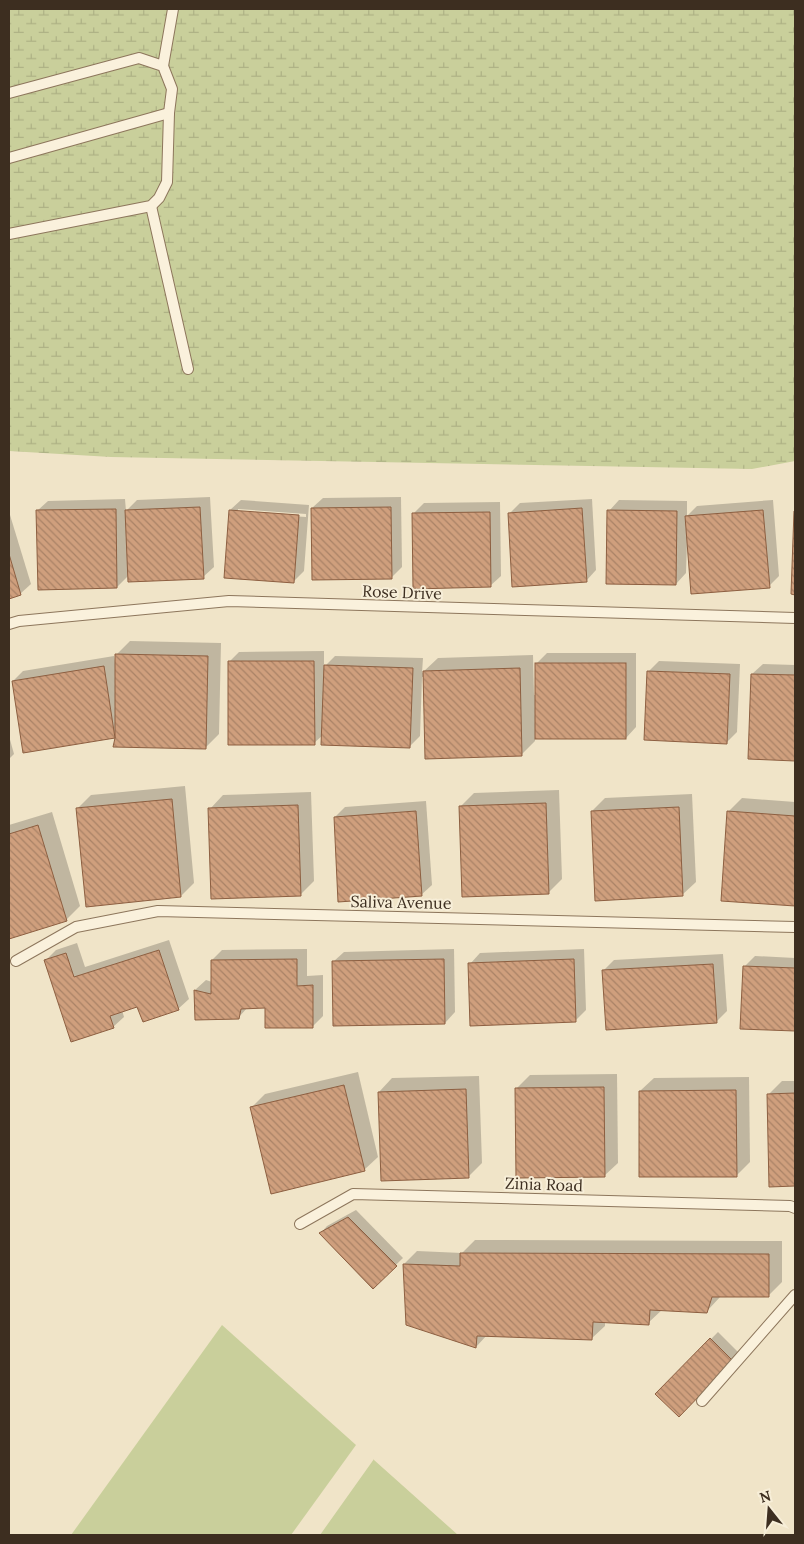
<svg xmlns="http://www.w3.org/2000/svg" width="804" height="1544" font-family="Lora,serif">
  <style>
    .wetland { fill: url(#wetland-marsh) }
    .green { fill: #c9cf9b }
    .shadow { fill: #0003; fill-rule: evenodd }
    .building { fill: url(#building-back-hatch); stroke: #8d5f41 }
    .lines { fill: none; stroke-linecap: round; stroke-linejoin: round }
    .lane-casing { stroke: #8d765c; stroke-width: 12 }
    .lane { stroke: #faf1dc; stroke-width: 10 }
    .labels { text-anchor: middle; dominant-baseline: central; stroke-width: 4; stroke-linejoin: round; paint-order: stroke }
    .street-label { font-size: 16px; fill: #3d2e20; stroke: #f7eed8 }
  </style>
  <defs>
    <pattern id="wetland-marsh" width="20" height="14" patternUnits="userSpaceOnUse" patternTransform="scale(1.25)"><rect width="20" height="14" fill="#c9cf9b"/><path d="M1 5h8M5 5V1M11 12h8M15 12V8" fill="none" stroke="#aeb285"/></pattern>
    <pattern id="building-back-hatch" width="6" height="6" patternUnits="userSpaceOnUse" patternTransform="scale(1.25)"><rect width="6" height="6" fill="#cf9f7d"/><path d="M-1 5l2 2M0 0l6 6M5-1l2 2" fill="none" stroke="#a98266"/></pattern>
  </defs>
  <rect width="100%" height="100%" fill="#f0e4c8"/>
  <path class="wetland" d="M9,9h786v452l-43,8 -641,-12 -102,-6z"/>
  <g class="green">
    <path d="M222,1325l134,120 -65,90h-220z"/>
    <path d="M374,1459v1l84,75h-138z"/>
  </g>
  <g class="shadow">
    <path d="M210,497l4,70 -11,10 -74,-2 -12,12 -80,-76 11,-10 77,-2 1,12 11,-11z"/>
    <path d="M401,497l1,70 -11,11 -79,-70 11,-10z"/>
    <path d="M592,499l4,71 -10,11 -77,-67 11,-11z"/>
    <path d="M241,500l68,5 -5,66 -10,10 -64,-71zM238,509l68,5v3l-68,-5z"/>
    <path d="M619,500l68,1v15l10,-10 76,-6 6,76 -10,10 -82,-44 -1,31 -10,11 -67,-73z"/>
    <path d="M500,502l1,74 -11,10 -76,-73 10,-10z"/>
    <path d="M795,512v81h-3z"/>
    <path d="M9,515h1l21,69 -11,10 -11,4z"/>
    <path d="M130,641l91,2 -2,91 -14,14 -88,-11 -93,15 -11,-71 10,-10 91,-15 1,5h1v-6z"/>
    <path d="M324,651v16l11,-11 88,2 -1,15 16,-15 95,-3 1,40h2v-31l11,-11h89v74l-10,11h-91v3l-14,14 -97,-78h-2l-2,59 -10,10 -87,-11 -9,8 -85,-81 10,-10z"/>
    <path d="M659,661l81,3 -3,68 -11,11 -77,-72z"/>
    <path d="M763,664l32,1v95l-45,-2 2,-84z"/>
    <path d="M9,736l5,18 -5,5z"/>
    <path d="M185,786l9,97 -13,13 -104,-87 14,-14z"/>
    <path d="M559,790l3,89 -14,14 -88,-86 14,-14z"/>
    <path d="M311,792l3,89 -14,14 -90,-86 13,-14z"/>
    <path d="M692,794l4,88 -14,13 -90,-84 13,-13z"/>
    <path d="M742,798l53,4v103l-73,-6 7,-88z"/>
    <path d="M426,801l6,84 -11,10 -86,-78 10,-10z"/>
    <path d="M52,812l28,94 -14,14 -57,17v-112z"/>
    <path d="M169,940l20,59 -11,10 -40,-4 -16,5 2,7 -11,10 -67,-67 10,-10 21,-7 8,24z"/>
    <path d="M307,949v27l16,-1v41l-11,11 -46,-20h-18l-10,11 -42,1 -1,-29 11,-10 6,2v-22l10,-10z"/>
    <path d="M454,949l1,63 -10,11 -112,-61 11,-10z"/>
    <path d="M584,949l2,61 -11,11 -105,-57 10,-11z"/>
    <path d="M723,954l4,57 -11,11 -113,-51 11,-11z"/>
    <path d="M755,956l40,2v72l-53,-2 2,-61z"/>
    <path d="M358,1072l20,85 -14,13 -113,-62 14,-14z"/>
    <path d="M617,1074l1,89 -14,13 -87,-88 13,-13z"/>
    <path d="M479,1076l3,87 -14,14 -89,-85 13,-14z"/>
    <path d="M749,1077l1,85 -14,14 -96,-85 14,-13z"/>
    <path d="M782,1081h13v104h-25l-1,-91z"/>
    <path d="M356,1210l47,48 -30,29 -52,-54 6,-7z"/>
    <path d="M475,1240l307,1v41l-14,14h-47l-14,15 -44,-2 -15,14 -43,-2v5l-14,13 -104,-4 -11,12 -69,-22 -3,-61 13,-13 45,2z"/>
    <path d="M718,1332l21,21 -60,62 -22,-21z"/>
  </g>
  <g class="building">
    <path d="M200,507l4,72 -76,3 -3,-72z"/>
    <path d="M391,507l1,72 -80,1 -1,-72z"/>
    <path d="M582,508l5,74 -75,5 -4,-74z"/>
    <path d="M116,509l1,79 -79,2 -2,-80z"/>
    <path d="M229,510l70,5 -5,68 -70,-5z"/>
    <path d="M607,510l70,1 -1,74 -70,-1z"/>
    <path d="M763,510l7,78 -79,6 -6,-78z"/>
    <path d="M794,511h1v84l-4,-1z"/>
    <path d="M490,512l1,75 -78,2 -1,-76z"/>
    <path d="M9,554l12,41 -12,4z"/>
    <path d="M115,654l93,2 -2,93 -93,-2 2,-9z"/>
    <path d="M228,661h86l1,84h-87z"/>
    <rect x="535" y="663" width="91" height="76"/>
    <path d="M324,665l89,3 -3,80 -89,-3z"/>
    <path d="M104,666l11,72 -92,15 -11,-72z"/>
    <path d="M520,668l2,88 -97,3 -2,-88z"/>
    <path d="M647,671l83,3 -3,70 -83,-4z"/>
    <path d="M751,674l44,1v86l-47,-2z"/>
    <path d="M172,799l9,98 -95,10 -10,-99z"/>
    <path d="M546,803l3,91 -87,3 -3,-91z"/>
    <path d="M298,805l3,91 -90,3 -3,-91z"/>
    <path d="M679,807l4,89 -88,5 -4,-90z"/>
    <path d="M416,811l6,85 -84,6 -4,-85z"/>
    <path d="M727,811l68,5v90l-74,-5z"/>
    <path d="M38,825l29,96 -58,18v-105z"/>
    <path d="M159,950l20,60 -36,12 -6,-15 -27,9 4,12 -43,14 -27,-82 22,-7 8,24z"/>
    <path d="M297,959v27l16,-1v43h-48v-20l-24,1 -2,10 -44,1 -1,-30 17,4v-34z"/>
    <path d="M444,959l1,65 -112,2 -1,-65z"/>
    <path d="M574,959l2,63 -106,4 -2,-63z"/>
    <path d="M713,964l4,59 -111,7 -4,-60z"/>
    <path d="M743,966l52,2v63l-55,-2z"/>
    <path d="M344,1085l21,86 -94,23 -21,-87z"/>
    <path d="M604,1087l1,90 -89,1 -1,-90z"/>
    <path d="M466,1089l3,89 -88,3 -3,-89z"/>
    <path d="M736,1090l1,87h-98v-86z"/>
    <path d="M795,1093v93l-26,1 -2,-93z"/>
    <path d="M348,1217l49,49 -24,23 -54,-56z"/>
    <path d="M460,1253l309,1v43h-57l-5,16 -57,-3 -1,15 -56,-3 -1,18 -115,-4 -1,12 -70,-23 -3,-61 57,2z"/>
    <path d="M710,1338l23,23 -54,56 -24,-23z"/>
  </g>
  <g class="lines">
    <defs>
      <g id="lane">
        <path d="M163,66l10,-57"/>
        <path d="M9,93l130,-35 24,8 9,23 -3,24 -2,69 -8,16 -8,8 -142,28"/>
        <path d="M9,158l160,-45"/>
        <path d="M151,206l37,163"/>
        <path d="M9,624l10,-3 210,-20 566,17"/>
        <path d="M16,961l60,-34 82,-16 637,16"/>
        <path d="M300,1224l53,-30 437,12 5,2"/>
        <path d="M702,1401l93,-106"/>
      </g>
    </defs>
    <use href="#lane" class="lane-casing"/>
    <use href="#lane" class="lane"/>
  </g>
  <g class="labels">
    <g class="street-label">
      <text transform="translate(402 592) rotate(2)">Rose Drive</text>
      <text transform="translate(401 902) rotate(1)">Saliva Avenue</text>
      <text transform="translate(544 1184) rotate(2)">Zinia Road</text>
    </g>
  </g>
  <rect width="804" height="1544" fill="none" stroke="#3d2e20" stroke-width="20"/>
  <g transform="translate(769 1509) rotate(343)" stroke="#f7eed8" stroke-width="4" paint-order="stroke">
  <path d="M0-4L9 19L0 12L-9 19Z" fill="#3d2e20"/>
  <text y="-8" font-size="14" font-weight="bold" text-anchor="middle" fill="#3d2e20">N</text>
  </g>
</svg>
